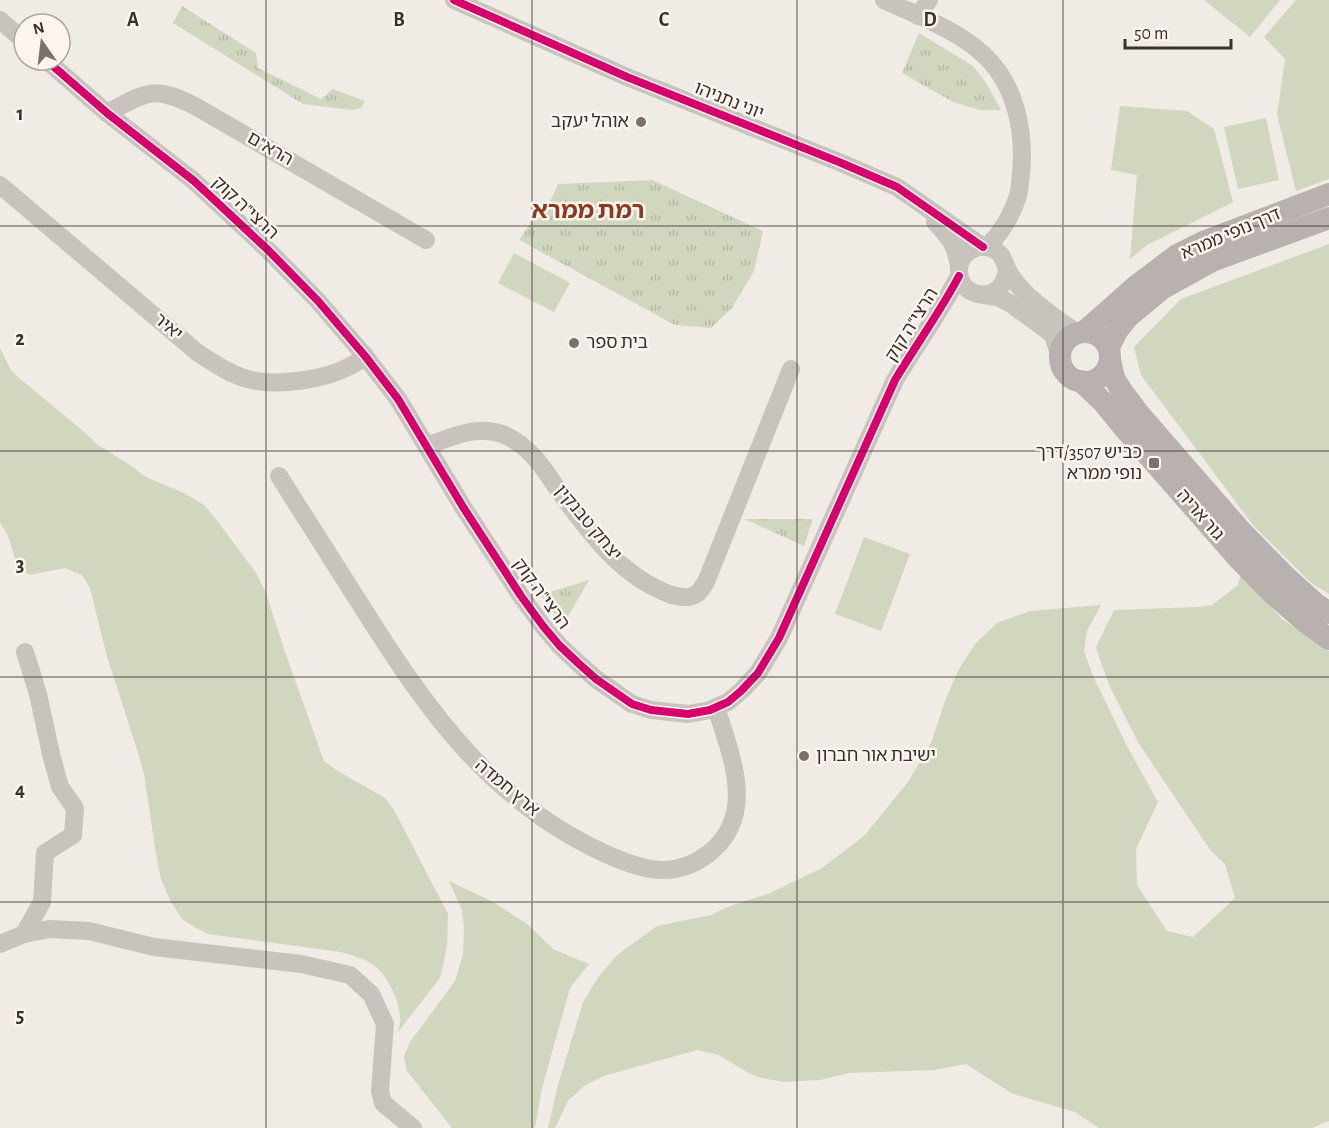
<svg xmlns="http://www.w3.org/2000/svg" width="1329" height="1128" font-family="'Alegreya Sans','Noto Sans Hebrew',sans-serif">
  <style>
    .green { fill: #d1d6bf }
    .park { fill: url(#park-tufts) }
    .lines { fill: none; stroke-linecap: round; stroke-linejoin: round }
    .minor { stroke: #c9c3be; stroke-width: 18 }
    .major { stroke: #b8b1ad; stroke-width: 22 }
    .cycleway-casing { stroke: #fbf5ee; stroke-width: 11 }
    .cycleway { stroke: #d6006c; stroke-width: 8 }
    .grid { fill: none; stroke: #3b302b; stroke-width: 1.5; stroke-opacity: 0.55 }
    .poi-dot { fill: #7a716c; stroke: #fbf5ee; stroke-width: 2 }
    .labels { text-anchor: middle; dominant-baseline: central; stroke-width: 5; stroke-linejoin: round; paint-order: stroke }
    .street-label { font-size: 18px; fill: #3b302b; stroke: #fbf5ee }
    .poi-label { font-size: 18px; fill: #3b302b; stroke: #fbf5ee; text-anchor: end }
    .district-label { font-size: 24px; font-weight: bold; fill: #8c3b22; stroke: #fbf5ee }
    .grid-label { font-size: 20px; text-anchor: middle; font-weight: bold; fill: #3b302b; stroke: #fbf5ee; stroke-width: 5; stroke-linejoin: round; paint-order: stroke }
  </style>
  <defs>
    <pattern id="park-tufts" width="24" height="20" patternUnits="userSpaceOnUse" patternTransform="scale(1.5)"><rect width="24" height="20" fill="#d1d6bf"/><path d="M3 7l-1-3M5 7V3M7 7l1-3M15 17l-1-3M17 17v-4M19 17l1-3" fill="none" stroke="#b4b8a4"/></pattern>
  </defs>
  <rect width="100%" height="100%" fill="#f0ebe5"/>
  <g class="green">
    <path d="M1204,0h76l-30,37z"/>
    <path d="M1296,0h33v179l-33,12 -19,-76 8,-56 -21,-22z"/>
    <path d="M1120,106l67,5 27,18 19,73 -86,43 -17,14 7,-84 -26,-5z"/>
    <path d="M1266,118l13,62 -41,9 -14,-62z"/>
    <path d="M1329,244v350l-20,-13 -56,-56 -112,-150 -7,-28 47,-48z"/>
    <path d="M514,253l56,30 -16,29 -56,-29z"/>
    <path d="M0,348l12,24 70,58 16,15 32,20 16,12 38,16 20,12 12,14 40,54 10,20 20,62 38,106 12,9 49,28 9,12 54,104 -1,33 -7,31 -42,54c1,-5 3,-10 2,-14 0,-16 -12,-41 -24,-51 -10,-8 -24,-12 -35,-15l-133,-18 -12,-6 -14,-9 -11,-17 -10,-23 -5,-25 -12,-80 -6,-21 -32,-100 -16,-65 -8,-13 -17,-7 -35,7 -10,-5 -5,-11 -7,-23 -8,-14z"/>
    <path d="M864,537l46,17 -29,77 -46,-17z"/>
    <path d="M1241,573l41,46 47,32v470l-17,7h-213l-24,-16 -62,-18 -47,-30 -32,6 -85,3 -29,7 -36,2 -27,-5 -19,-10 -19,-12 -22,-5 -93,26 -20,10 -16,15 -13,27h-7l10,-43 25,-83 16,-26 18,-21 40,-29 54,-11 19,-9 38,-12 54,-26 42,-32 44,-54 23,-39 14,-42 14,-32 16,-25 22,-21 33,-12 71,-6 -14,26 -3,20 9,25 34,70 31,56 -22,47 1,36 30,46 26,6 42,-39 -10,-34 -14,-13 -73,-109 -28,-55 -10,-27 -4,-13 18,-37 84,-3 14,-2 26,-20z"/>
    <path d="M449,881l44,21 34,22 26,25 36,15 -19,24 -28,100 -7,40h-83l-45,-57 -3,-15 6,-14 45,-61 8,-27 1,-26 -2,-18z"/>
  </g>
  <g class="park">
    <path d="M182,6l74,47 2,15 63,31 12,-10 32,12 -4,7 -9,2 -49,-6 -130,-81z"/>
    <path d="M919,33l54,33 13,17 15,27h-21l-27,-8 -51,-29z"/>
    <path d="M652,180l111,51 -9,40 -22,37 -21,20 -36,-3 -156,-85 12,-18 13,-7 14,-31z"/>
    <path d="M744,519h69l-9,27z"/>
    <path d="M589,580l-26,45 -23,-30z"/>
  </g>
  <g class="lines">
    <g class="minor">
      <path d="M454,0l173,77 212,85 58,25 86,60"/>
      <path d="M884,0c34,16 72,29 100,55 32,30 41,77 37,118 -1,8 -1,16 -3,23 -6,19 -17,37 -31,51"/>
      <path d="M918,16l11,-16"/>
      <path d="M0,20l24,21"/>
      <path d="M46,60l61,53 87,68 74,69 50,51 47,55 33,43 65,108 58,89 22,30 16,19 19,18 18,16 36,25 19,6 37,4 22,-4 18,-8 13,-11 17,-18 21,-35 116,-258c21,-35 45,-68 64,-104"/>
      <path d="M107,113c41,-21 45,-28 88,-7l231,134"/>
      <path d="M0,185l198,168c17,11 33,22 53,27 28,6 74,0 99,-14 6,-2 11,-7 15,-10"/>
      <path d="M935,222c15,17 20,21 24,44"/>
      <path d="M1007,268c-2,37 -48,33 -48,2 0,-18 21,-29 36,-20 8,5 9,11 12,19 3,5 7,11 10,15 13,16 43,38 61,49"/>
      <path d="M983,295l17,3 11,6 33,24 9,7 7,22"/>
      <path d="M427,446c23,-9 50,-21 75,-12 13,5 24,14 33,24 9,10 16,22 24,33 30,41 63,87 113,104 7,2 19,4 26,-2 3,-3 5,-7 8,-11l85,-213"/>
      <path d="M279,476c29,45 57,90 85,134 65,103 128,192 242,244 36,16 68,26 102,0 50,-38 23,-98 8,-147"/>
      <path d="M24,934l18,-32 3,-49 28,-18 2,-27 -15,-21 -9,-33 -13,-60 -13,-42"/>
      <path d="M0,944l24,-10 26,-5 39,2 65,16 147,17 49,11 21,19 14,30 -5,67 3,12 30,25"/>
    </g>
    <g class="major">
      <path d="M1084,332l52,-46 41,-31 26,-13 126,-48"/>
      <circle cx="1085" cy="357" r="25"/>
      <path d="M1109,347l8,-16 11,-14 35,-29 49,-27 117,-43"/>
      <path d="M1110,360l4,18 8,13 18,24 101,116 46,47 29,26 13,9"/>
      <path d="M1081,381l22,21 22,27 112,128 35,36 31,27 26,19"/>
    </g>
    <defs>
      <g id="cycleway">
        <path d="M454,0l173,77 212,85 58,25 86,60"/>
        <path d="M46,60l61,53 87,68 74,69 50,51 47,55 33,43 65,108 58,89 22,30 16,19 19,18 18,16 36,25 19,6 37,4 22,-4 18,-8 13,-11 17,-18 21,-35 116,-258c21,-35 45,-68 64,-104"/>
      </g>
    </defs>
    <use href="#cycleway" class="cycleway-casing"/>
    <use href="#cycleway" class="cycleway"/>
  </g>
  <path class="grid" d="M266,0v1128M532,0v1128M797,0v1128M1063,0v1128M0,226h1329M0,451h1329M0,677h1329M0,902h1329"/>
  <g class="poi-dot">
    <circle cx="641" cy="122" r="6"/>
    <circle cx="574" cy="343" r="6"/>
    <rect x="1148" y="457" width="12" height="12" rx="3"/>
    <circle cx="804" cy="756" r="6"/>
  </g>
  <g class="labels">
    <g class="street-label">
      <text transform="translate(729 101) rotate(22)">יוני נתניהו</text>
      <text transform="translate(270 149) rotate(30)">הרא"ם</text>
      <text transform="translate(245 208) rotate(43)">הרצי"ה קוק</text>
      <text transform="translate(1231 234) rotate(-23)">דרך נופי ממרא</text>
      <text transform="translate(912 325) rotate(-58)">הרצי"ה קוק</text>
      <text transform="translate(168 327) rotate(40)">יאיר</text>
      <text transform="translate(1200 515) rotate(49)">גור אריה</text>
      <text transform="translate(588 523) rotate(50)">יצחק טבנקין</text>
      <text transform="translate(541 594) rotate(54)">הרצי"ה קוק</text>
      <text transform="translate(507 788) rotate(40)">ארץ חמדה</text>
    </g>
    <g class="poi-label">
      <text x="629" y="122">אוהל יעקב</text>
      <text x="586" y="343" text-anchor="start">בית ספר</text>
      <text x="1142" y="453">כביש 3507/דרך<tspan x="1142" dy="21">נופי ממרא</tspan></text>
      <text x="816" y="756" text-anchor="start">ישיבת אור חברון</text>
    </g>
    <g class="district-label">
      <text x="588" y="211">רמת ממרא</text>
    </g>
  </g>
  <g class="grid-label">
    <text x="133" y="26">A</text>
    <text x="399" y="26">B</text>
    <text x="664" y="26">C</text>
    <text x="930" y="26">D</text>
    <text x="20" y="120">1</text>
    <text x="20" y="345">2</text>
    <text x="20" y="571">3</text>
    <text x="20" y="796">4</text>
    <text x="20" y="1022">5</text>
  </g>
  <g transform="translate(42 42) rotate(346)"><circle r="28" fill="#fbf5ee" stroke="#aea6a0" stroke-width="1.5"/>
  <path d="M0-4.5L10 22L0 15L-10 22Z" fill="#7a716c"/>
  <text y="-9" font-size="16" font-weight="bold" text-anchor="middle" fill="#3b302b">N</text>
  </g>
  <path d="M1125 39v9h106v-9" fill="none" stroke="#3b302b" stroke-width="3"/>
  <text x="1134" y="39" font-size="18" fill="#3b302b" stroke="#fbf5ee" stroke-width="4.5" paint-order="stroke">50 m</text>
</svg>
